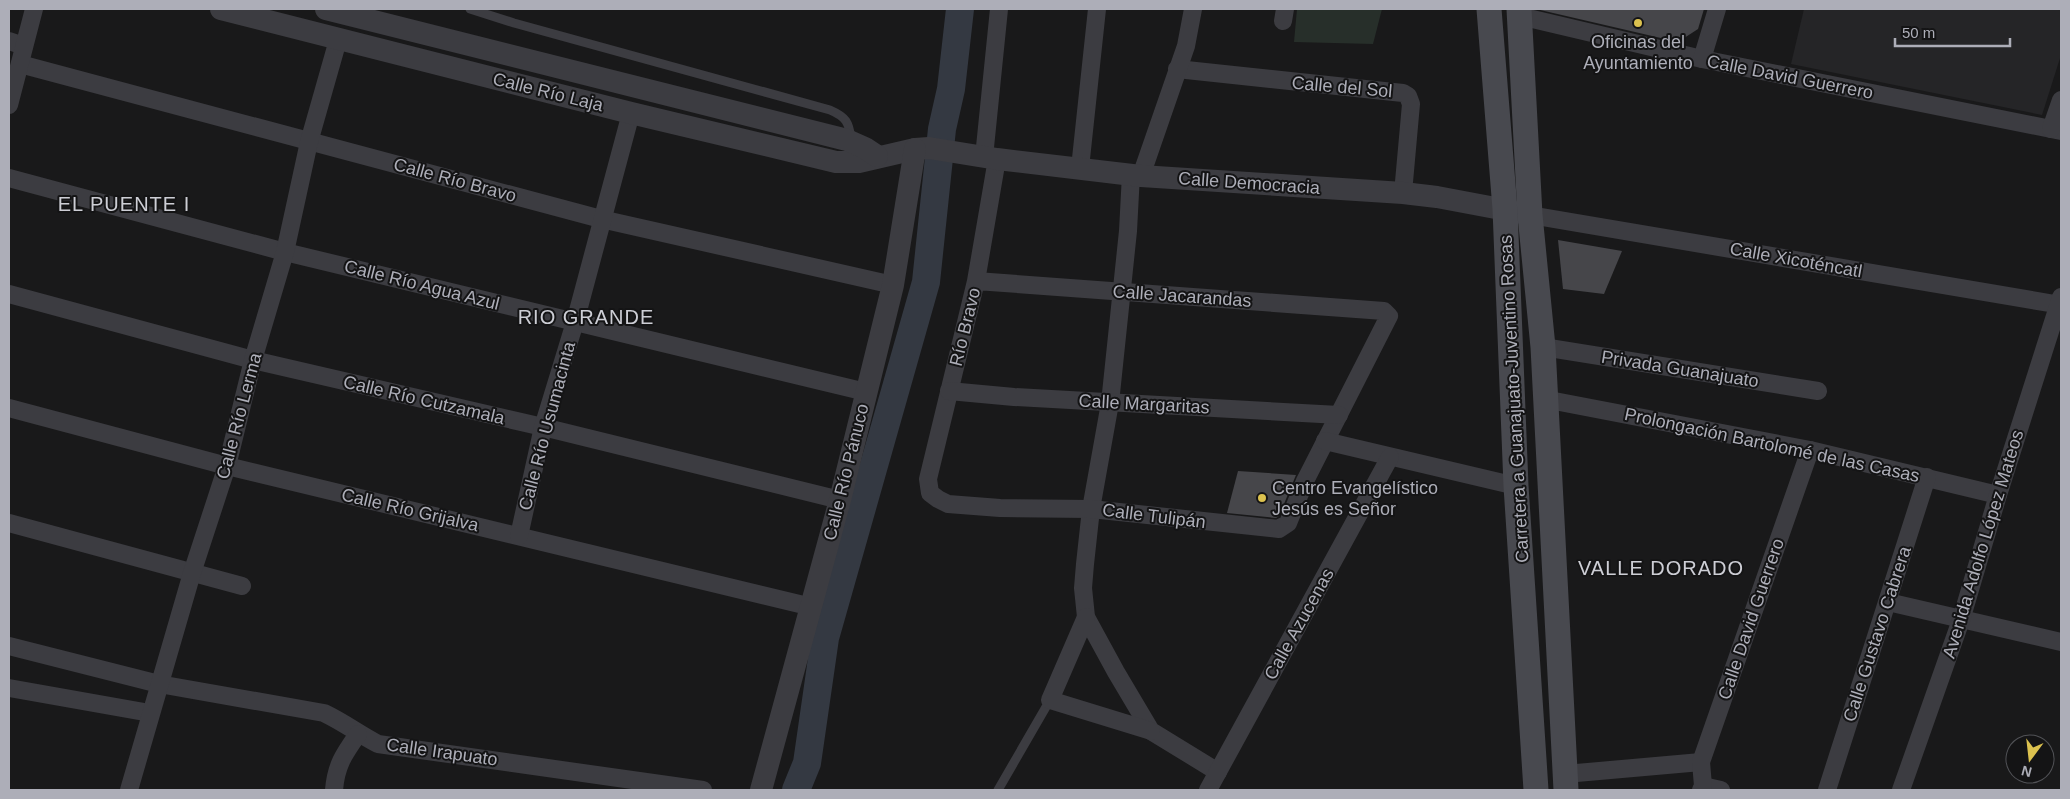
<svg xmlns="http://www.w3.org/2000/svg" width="2070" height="799" font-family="Helvetica,sans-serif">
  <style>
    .built { fill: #252527 }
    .green { fill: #272f2a }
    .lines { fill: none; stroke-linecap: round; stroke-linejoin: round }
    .river { stroke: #343942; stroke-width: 28 }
    .building { fill: #46464a }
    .service { stroke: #3c3c41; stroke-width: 9 }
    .minor { stroke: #3c3c41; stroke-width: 18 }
    .tertiary { stroke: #3c3c41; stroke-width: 22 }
    .secondary { stroke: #48494f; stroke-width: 25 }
    .poi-dot { fill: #dcc24f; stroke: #141415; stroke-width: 2 }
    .labels { text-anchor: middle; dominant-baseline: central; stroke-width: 4; stroke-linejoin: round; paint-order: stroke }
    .poi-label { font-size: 18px; fill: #adaeb8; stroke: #141415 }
    .street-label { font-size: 18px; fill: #adaeb8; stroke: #141415 }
    .quarter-label { font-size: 20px; letter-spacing: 1px; fill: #cdced5; stroke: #141415 }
  </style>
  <rect width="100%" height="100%" fill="#19191a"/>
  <path class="built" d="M1804,9h257v46l-19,60 -251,-51z"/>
  <path class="green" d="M1297,9h85l-9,35 -79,-2z"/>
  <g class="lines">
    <path class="river" d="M796,790l11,-27 18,-125 101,-356 16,-153 9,-40 9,-80"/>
  </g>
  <g class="building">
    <path d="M1536,9h168l-6,20 -20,13z"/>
    <path d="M1558,240l64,11 -18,43 -41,-5z"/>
    <path d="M1238,471l58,4 -17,41 -3,2 -49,-5z"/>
  </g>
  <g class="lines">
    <g class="service">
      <path d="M470,9l44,14 316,87c16,7 19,12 21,29"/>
      <path d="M998,790l52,-90"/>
    </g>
    <g class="minor">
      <path d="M1520,16l182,43 359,72"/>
      <path d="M1283,21l2,-12"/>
      <path d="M9,41l15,5"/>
      <path d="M1702,59l15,-50"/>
      <path d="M20,64l581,155 292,66"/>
      <path d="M1177,69l226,24 5,3 3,8 -8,89"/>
      <path d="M9,105l25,-96"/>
      <path d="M2051,129l10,-29"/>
      <path d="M984,157l15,-148"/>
      <path d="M1080,168l17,-159"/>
      <path d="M1131,174l-3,57 -18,172 -19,106 -6,55 -2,24 3,29 30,55 35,59 67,41"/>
      <path d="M1141,176l45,-130 7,-37"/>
      <path d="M9,178l276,74 581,140"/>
      <path d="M1530,215l531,90"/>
      <path d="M976,281l408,30 5,5 -84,165 -17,42 -9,6 -188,-20 -91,-1 -52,-4 -10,-5 -8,-6 -2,-14 48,-198 21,-122"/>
      <path d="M9,294l244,66 290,67 297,73"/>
      <path d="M1543,347l275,44"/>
      <path d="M949,391l65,6 325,18"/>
      <path d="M1544,399l266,51 188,45"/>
      <path d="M9,408l218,58 585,141"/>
      <path d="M1325,441l191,45"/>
      <path d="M9,523l233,63"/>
      <path d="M519,536l24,-109 32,-105 56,-209"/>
      <path d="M1888,602l173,40"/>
      <path d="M1086,617l-36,83 101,31"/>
      <path d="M9,646l150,38 165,29c19,9 35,21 54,31l325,46"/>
      <path d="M9,688l141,25"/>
      <path d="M1565,774l136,-12"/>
      <path d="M1703,786l18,4"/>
      <path d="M129,790l63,-217 35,-107 26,-106 32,-108 24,-110 29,-102"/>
      <path d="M334,790c2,-25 10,-36 24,-56"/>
      <path d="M1208,790l182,-333"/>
      <path d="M1701,790l2,-4 -2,-24 109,-312"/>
      <path d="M1827,790l100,-313"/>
      <path d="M1901,790l60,-170 37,-125 63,-198"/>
    </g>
    <g class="tertiary">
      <path d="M221,9l410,104 205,49h23l56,-13 14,-1 68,11 144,17 262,17 34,4 85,16"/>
      <path d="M326,9l521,131 18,8 12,8"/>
      <path d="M761,790l79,-290 53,-215 22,-136"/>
    </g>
    <g class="secondary">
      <path d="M1489,9l16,200 11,277 20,304"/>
      <path d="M1519,9l11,206 13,132 23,443"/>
    </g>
  </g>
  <g class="poi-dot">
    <circle cx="1638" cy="23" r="5"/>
    <circle cx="1262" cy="498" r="5"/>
  </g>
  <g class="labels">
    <g class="poi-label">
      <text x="1638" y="42">Oficinas del<tspan x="1638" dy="21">Ayuntamiento</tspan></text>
      <text x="1272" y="488" text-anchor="start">Centro Evangelístico<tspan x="1272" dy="21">Jesús es Señor</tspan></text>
    </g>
    <g class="street-label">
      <text transform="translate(1790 77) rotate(11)">Calle David Guerrero</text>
      <text transform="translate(1342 87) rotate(5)">Calle del Sol</text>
      <text transform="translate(548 92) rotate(14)">Calle Río Laja</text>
      <text transform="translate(455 180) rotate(15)">Calle Río Bravo</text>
      <text transform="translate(1249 183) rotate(4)">Calle Democracia</text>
      <text transform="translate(1796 260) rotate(10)">Calle Xicoténcatl</text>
      <text transform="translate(422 285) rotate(14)">Calle Río Agua Azul</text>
      <text transform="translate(1182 296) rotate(4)">Calle Jacarandas</text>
      <text transform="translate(965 327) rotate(-76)">Río Bravo</text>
      <text transform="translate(1680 369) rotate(9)">Privada Guanajuato</text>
      <text transform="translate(1514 399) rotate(-93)">Carretera a Guanajuato-Juventino Rosas</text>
      <text transform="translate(424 400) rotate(13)">Calle Río Cutzamala</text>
      <text transform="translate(1144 404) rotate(3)">Calle Margaritas</text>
      <text transform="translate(239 416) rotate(-75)">Calle Río Lerma</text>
      <text transform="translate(547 426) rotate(-75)">Calle Río Usumacinta</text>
      <text transform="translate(1772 445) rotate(12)">Prolongación Bartolomé de las Casas</text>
      <text transform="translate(846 472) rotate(-76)">Calle Río Pánuco</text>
      <text transform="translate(410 510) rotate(13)">Calle Río Grijalva</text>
      <text transform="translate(1154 516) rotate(7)">Calle Tulipán</text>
      <text transform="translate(1983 544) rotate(-73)">Avenida Adolfo López Mateos</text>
      <text transform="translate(1751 619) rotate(-71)">Calle David Guerrero</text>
      <text transform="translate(1299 624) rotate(-61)">Calle Azucenas</text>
      <text transform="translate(1877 634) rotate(-72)">Calle Gustavo Cabrera</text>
      <text transform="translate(442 752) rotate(8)">Calle Irapuato</text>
    </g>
    <g class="quarter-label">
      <text x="124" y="204">EL PUENTE I</text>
      <text x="586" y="317">RIO GRANDE</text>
      <text x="1661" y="568">VALLE DORADO</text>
    </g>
  </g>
  <rect width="2070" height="799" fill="none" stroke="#adaeb8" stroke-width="20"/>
  <g transform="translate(2030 759) rotate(195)"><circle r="24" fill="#141415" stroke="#515256"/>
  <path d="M0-4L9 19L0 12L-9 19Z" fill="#dcc24f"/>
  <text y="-8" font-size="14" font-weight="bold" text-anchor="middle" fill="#adaeb8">N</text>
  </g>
  <path d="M1895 38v8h115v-8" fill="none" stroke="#adaeb8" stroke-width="2.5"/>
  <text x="1902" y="38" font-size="15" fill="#adaeb8" stroke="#141415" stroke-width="4" paint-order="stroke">50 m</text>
</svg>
